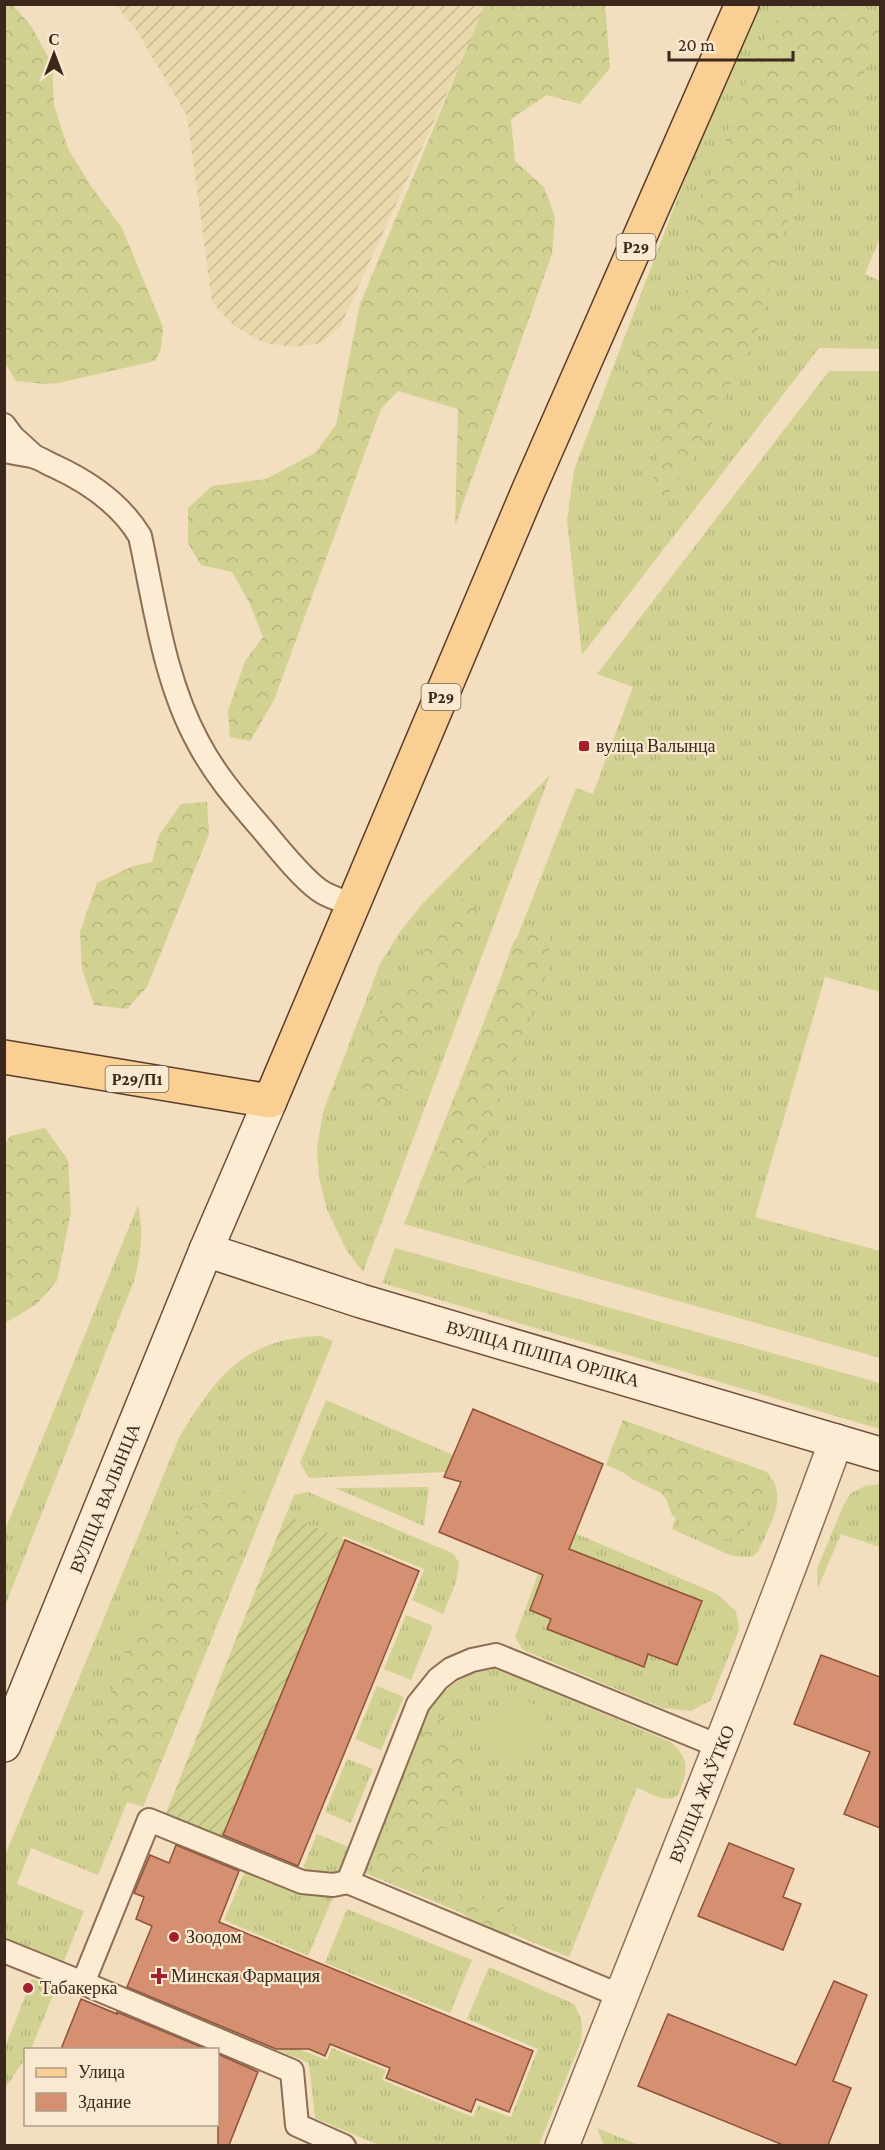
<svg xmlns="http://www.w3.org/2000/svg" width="885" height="2150" font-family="'Crimson Pro',serif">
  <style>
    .farmland { fill: url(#farmland-furrows) }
    .grass { fill: url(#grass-tufts) }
    .forest { fill: url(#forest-crowns) }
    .park { fill: #d1d292 }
    .garden { fill: url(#garden-furrows) }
    .building { fill: #d59071; stroke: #8f5138; stroke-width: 1.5 }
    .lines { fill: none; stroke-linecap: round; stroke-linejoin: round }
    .lane-casing { stroke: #8d6d55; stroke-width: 26 }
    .street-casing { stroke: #8d6d55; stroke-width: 36 }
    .secondary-casing { stroke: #6f4e39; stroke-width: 36 }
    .primary-casing { stroke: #5a3b2a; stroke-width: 36 }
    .lane { stroke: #fcecd3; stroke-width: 22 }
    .street { stroke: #fcecd3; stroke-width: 33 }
    .secondary { stroke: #fcecd3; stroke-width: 33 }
    .primary { stroke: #facf93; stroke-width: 33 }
    .poi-dot { fill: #a31f2e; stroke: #f9e9d0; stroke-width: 2 }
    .labels { text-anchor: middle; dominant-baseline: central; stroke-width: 4.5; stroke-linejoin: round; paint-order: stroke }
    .shield { fill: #f9e9d0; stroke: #746151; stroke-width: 1.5 }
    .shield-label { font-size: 16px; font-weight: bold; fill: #3b271b }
    .poi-label { font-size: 18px; fill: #3b271b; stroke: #f9e9d0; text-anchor: start }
    .street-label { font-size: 18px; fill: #3b271b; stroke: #f9e9d0 }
  </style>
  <defs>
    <pattern id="farmland-furrows" width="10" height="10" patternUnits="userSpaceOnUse" patternTransform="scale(1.5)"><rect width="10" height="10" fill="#e9d8ac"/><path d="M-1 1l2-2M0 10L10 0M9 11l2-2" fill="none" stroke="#c9b993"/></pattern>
    <pattern id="grass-tufts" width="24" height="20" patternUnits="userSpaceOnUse" patternTransform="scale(1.5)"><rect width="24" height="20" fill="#d1d292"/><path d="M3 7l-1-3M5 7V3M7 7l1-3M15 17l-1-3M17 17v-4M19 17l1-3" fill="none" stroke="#b4b47d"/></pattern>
    <pattern id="forest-crowns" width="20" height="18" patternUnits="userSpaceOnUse" patternTransform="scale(1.5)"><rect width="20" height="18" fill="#d1d292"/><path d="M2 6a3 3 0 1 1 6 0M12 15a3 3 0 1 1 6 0" fill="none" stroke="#b4b47d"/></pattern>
    <pattern id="garden-furrows" width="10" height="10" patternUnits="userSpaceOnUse" patternTransform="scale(1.5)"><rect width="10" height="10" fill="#d1d292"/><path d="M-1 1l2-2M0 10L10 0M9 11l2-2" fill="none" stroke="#b4b47d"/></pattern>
  </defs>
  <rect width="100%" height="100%" fill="#f3debf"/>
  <path class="farmland" d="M116,5h371l-147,322 -19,16 -27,4 -30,-4 -30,-17 -22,-24 -25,-186 -52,-88z"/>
  <g class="grass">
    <path d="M751,5h129v232l-15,37 15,7v68l-61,-1 -237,307 -15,-135 7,-50z"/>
    <path d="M829,371h51v621l-55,-15 -70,240 125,34v107l-476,-134 172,-436 17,6 40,-107 -36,-13z"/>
    <path d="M550,775l-187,497 -16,-21 -20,-41 -8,-32 -2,-30 6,-36 57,-148 20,-32 23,-29z"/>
    <path d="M138,1205c6,26 3,50 -4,76l-129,325v-76z"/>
    <path d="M395,1248l485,135v46l-498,-146z"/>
    <path d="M320,1336l13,5 -190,466 -16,-5 -29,73 -67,-27 -14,36 67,27 -20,50 -59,-23 -1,-80 175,-420c36,-60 65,-100 141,-102z"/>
    <path d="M326,1400l127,55 -7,17 -137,6 -9,-15z"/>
    <path d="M623,1420l144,52c23,25 2,53 -9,80l-6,5 -20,-1 -60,-27 11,-31 -77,-33z"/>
    <path d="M880,1484v63l-39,-13 -23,54 -1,-19 27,-65 7,-11 14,-7z"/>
    <path d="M429,1487l-5,39 -89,-38z"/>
    <path d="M308,1492l144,61 7,9 -3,20 -13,32 -31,-14 12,-31 -81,-33 -125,301 -53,-21 129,-321z"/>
    <path d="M575,1533l142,61 19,17 3,19 -28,70 -20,11 -29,-3 -139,-58 -8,-13 23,-63 5,1z"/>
    <path d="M406,1615l27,11 -22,54 -27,-11z"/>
    <path d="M494,1668l177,74c16,14 18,26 10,45 -2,5 -3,9 -8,11 -12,4 -25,-7 -36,-10l-68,169 -204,-84 63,-164c19,-24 36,-35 66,-41z"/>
    <path d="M377,1686l27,11 -23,53 -26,-11z"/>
    <path d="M347,1759l26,10 -22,54 -26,-11z"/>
    <path d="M317,1834l34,14c-12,30 -17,31 -49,22z"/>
    <path d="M245,1871l54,22 34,4 -25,59 -84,-36z"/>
    <path d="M347,1909l125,51 -22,53 -125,-50z"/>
    <path d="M489,1967l85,37c8,14 10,25 6,40l-41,101 -158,1 -66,-28 -6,-55 -104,-42 8,-18 21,21 93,36 5,-12 54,22 -4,10 91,37 5,-12 33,12 27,-68 -71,-30z"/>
    <path d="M32,1979l24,9 -25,61 -5,1 -1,9 -20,29v-41z"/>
    <path d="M597,2128l42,17h-35z"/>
  </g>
  <g class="forest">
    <path d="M13,5l18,21 21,38 2,41 14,44 23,37 31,42 41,99 -2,22 -6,12 -97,22 -13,1 -29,-3 -11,-18 -1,-358z"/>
    <path d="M485,5h120l5,63 -30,36 -33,-9 -36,24 4,42 29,26 11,30 -3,37 -97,272 3,-117 -60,-18 -17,18 -107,291 -24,41 -20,-4 -2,-26 17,-50 18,-24 -13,-33 -18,-32 -31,-7 -13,-22v-35l24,-22 54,-7 49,-26 21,-28 24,-121z"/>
    <path d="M790,5h41l24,5h25v28l-21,48 -62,99 -38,142 -59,122 -35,49h-17l12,-46 4,-48 -26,-1 -15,-29 74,-98v-72l38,-85 20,-65z"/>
    <path d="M207,802l2,32 -62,153 -20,22 -33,-4 -12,-36 -2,-37 17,-49 36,-17 19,-4 7,-27 22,-31z"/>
    <path d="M464,896l15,18 -67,172 -32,20 -26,-16 17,-66 44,-43 14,-47z"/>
    <path d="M528,924l21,11v32l-62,167 2,29 -22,21 -27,-11 -1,-26 75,-206z"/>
    <path d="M45,1128l23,32 3,52 -14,69 -20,23 -32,19v-178l5,-9z"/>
    <path d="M623,1420l144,52c7,22 4,25 -16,34l-7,26 -9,6 -15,2 -36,-14 -12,-11 -6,-16 -5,-6 -29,-14 -20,-16 -1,-13z"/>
    <path d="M228,1489l14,1 13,7v18l-7,19 -20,43 -2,27 -16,31 -12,14 -3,13 1,15 -45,110 -9,9 -14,3 -6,-5 -4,-18 -15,-9 -6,-7 3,-42 9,-18 20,-61 11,-16 14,-11 9,-24 5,-36 10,-26 13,-16z"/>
    <path d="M432,1712c14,8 29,27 31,44 3,23 -6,46 -14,68 -4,11 -7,24 -12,35 -12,25 -40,22 -59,8l-1,-15z"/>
    <path d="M469,1891c29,8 32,10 46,36l-9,11 -17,-4 -3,-9 -16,-6 -12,-9v-14z"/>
  </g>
  <circle class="park" cx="517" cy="1729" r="30"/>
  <path class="garden" d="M286,1515l59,25 -124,299 -56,-23z"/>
  <g class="building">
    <path d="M473,1409l130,55 -34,85 133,52 -25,64 -29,-11 -4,13 -97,-38 4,-10 -21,-9 13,-35 -104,-43 22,-50 -17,-5z"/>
    <path d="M345,1540l74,31 -121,295 -75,-31z"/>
    <path d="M821,1655l59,22v151l-36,-14 26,-62 -76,-28z"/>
    <path d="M729,1843l65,26 -11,28 18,7 -18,46 -85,-34z"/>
    <path d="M176,1845l63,26 -20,51 314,129 -24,61 -33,-13 -5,13 -85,-34 4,-10 -60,-24 -5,12 -16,-7h-33l-149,-62 25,-61 -16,-7 8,-22 -10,-4 16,-38 19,8z"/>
    <path d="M834,1981l33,14 -34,86 18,7 -23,57h-45l-145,-59 30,-72 128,51z"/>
    <path d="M81,1999l36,15v-2l89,37h-145z"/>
    <path d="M218,2054l40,18 -29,73h-11z"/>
  </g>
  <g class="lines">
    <defs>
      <g id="lane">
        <path d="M4,425l9,12 22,20"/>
        <path d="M4,451c10,2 19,3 28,5 8,2 15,7 22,10 35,16 66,37 86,70 15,69 24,144 58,206 17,33 41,60 65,88 15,18 38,47 56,60 9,7 23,10 33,15"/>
        <path d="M4,1951l79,32 66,-163 153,62 31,3 15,-3"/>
        <path d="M83,1983l209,88 5,54 47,21"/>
        <path d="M621,1996l-273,-114 70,-178 20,-25 13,-10 21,-9 24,-5 225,92"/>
      </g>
      <path id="street" d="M562,2146c92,-235 188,-468 274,-705"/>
      <g id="secondary">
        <path d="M206,1250l155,51 519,153"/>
        <path d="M4,1745l202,-495 64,-149"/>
      </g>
      <path id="primary" d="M4,1057l266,44 259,-612 213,-485"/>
    </defs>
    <use href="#lane" class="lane-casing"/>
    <use href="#street" class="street-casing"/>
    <use href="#secondary" class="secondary-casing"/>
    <use href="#primary" class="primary-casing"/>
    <use href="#lane" class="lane"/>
    <use href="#street" class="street"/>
    <use href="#secondary" class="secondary"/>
    <use href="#primary" class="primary"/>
  </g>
  <g class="poi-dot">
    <rect x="578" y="740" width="12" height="12" rx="3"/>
    <circle cx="174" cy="1937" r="6"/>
    <path d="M156 1967h6v6h6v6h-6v6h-6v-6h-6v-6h6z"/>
    <circle cx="28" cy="1988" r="6"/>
  </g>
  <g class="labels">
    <g class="shield">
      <rect x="616.5" y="234" width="39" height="26" rx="4.5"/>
      <rect x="421.5" y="684" width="39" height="26" rx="4.5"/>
      <rect x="105.5" y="1066" width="63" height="26" rx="4.5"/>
    </g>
    <g class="shield-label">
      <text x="636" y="247">Р29</text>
      <text x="441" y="697">Р29</text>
      <text x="137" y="1079">Р29/П1</text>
    </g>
    <g class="poi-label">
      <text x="596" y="746">вуліца Валынца</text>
      <text x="186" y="1937">Зоодом</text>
      <text x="171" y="1976">Минская Фармация</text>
      <text x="40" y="1988">Табакерка</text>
    </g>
    <g class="street-label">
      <text transform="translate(543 1354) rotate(16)">ВУЛІЦА ПІЛІПА ОРЛІКА</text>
      <text transform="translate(105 1498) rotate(-68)">ВУЛІЦА ВАЛЫНЦА</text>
      <text transform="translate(702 1794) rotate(-68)">ВУЛІЦА ЖАЎТКО</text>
    </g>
  </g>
  <rect width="885" height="2150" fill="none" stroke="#3b271b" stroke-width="12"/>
  <rect x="24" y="2048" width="195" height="78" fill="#f9e9d0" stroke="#ad9b88" stroke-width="1.5"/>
  <rect x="36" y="2068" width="30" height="9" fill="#facf93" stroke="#ad9b88" stroke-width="1.5"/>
  <text x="78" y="2078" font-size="18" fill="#3b271b">Улица</text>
  <rect x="36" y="2093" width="30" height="18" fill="#d59071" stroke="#ad9b88" stroke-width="1.5"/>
  <text x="78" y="2108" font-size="18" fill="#3b271b">Здание</text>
  <g transform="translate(54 54)" stroke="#f9e9d0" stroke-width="4.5" paint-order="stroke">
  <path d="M0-4.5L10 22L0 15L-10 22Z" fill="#3b271b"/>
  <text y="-9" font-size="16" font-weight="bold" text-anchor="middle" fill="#3b271b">С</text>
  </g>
  <path d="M669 51v9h124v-9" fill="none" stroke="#3b271b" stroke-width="3"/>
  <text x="678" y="51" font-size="18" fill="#3b271b" stroke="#f9e9d0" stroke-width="4.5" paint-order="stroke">20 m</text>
</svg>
